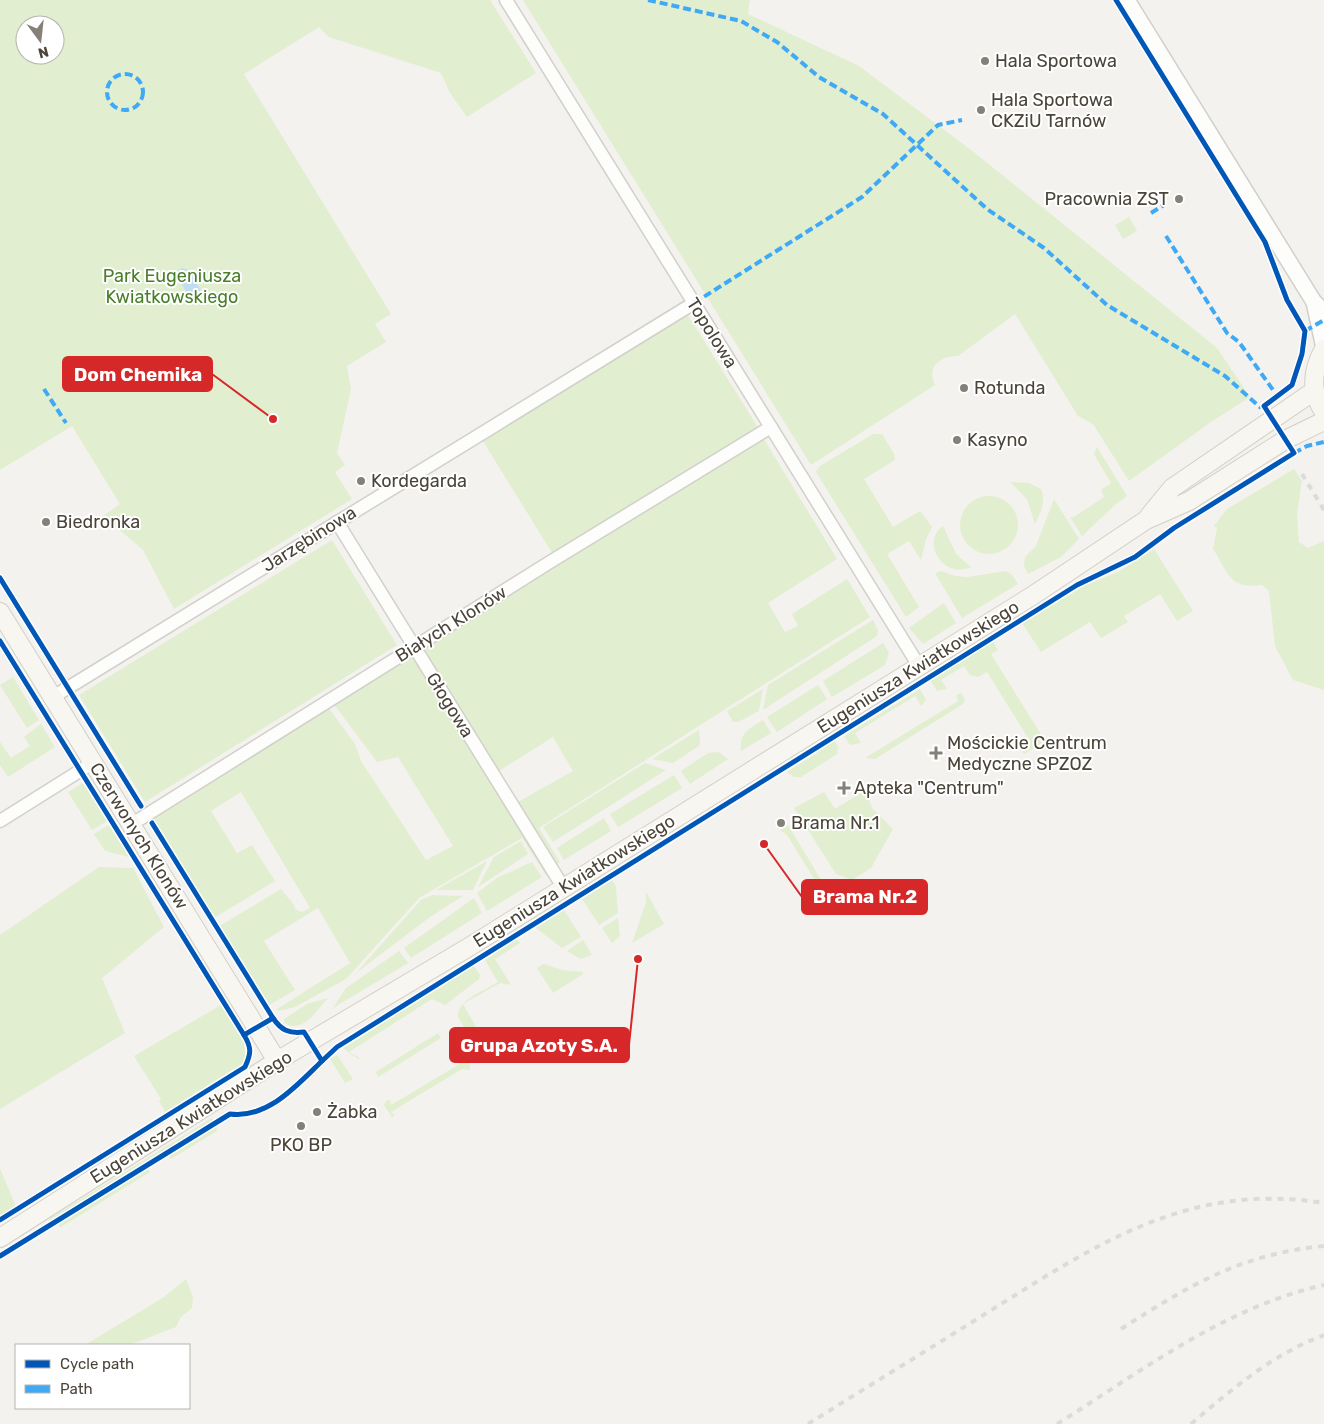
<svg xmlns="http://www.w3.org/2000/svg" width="1324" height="1424" font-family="Rubik,sans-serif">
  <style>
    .green { fill: #e1eecf; fill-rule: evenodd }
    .water { fill: #c0ddf1 }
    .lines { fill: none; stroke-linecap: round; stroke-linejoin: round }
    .minor-casing { stroke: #d2d0cb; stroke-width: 15 }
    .tertiary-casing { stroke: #d2d0cb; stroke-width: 18 }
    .secondary-casing { stroke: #d3cfc5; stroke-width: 20 }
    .minor { stroke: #fdfdfc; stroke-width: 12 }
    .tertiary { stroke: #fdfdfc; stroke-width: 15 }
    .secondary { stroke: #f7f6f1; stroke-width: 18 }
    .rail { stroke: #dbdbda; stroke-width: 4; stroke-dasharray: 6 6; stroke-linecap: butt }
    .quiet { stroke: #3fa9f5; stroke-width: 4; stroke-dasharray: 8 4; stroke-linecap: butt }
    .cycleway-casing { stroke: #fff; stroke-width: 8 }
    .cycleway { stroke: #0057b8; stroke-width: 5 }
    .poi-dot { fill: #868178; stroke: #fff; stroke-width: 2 }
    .labels { text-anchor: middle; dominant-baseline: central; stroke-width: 4; stroke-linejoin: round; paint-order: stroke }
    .poi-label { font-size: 18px; fill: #4b4439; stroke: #fff; text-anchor: start }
    .park-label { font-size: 18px; fill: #4a7f2a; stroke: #fff }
    .street-label { font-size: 18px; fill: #4b4439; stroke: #fff }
    .leader { fill: none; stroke: #d62828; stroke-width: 2 }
    .callout-dot { fill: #d62828; stroke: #fff; stroke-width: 2 }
    .callout { fill: #d62828; stroke: #d62828; stroke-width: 2 }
    .callout-label { font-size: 19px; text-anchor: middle; font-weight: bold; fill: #fff }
  </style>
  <rect width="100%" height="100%" fill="#f4f2ee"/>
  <g class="green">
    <path d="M0,0h490l46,73 -69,44 -17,-24 -9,-20 -112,-36 -10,-10 -75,47 147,240 -16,10 11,18 -39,24 4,23 -14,64 8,12 -10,7 17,27 -178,110 -31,-59 -40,-34 17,-12 -48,-78 -72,44zM25,25h30v30h-30z"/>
    <path d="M523,0h227l-2,14 111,52 116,87 242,195 33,49 -39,25 -82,59 -36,-57 -15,-8 -63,-102 -57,42c-17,0 -32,10 -23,29l-124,80z"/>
    <path d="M1129,217l8,14 -14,8 -8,-14z"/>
    <path d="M686,312l73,117 -205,127 -73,-118z"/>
    <path d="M873,434h9l12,20 1,6 -31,19 29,48 27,-16 12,16 -6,12 -5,21 -12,-19 -22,13 32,53 -13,10 -90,-145 4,-6z"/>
    <path d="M762,436l75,123 -69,44 17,29 13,-6 -6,-12 55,-35 23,38 -328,209 -3,2 21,34 -2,2 -40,-62 55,-31 -20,-34 -54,34 -77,-122z"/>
    <path d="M1097,447l30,49 -11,8 -34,32 -12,-19h4l30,-20 -3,-7 10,-7 -17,-29z"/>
    <path d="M1294,469l8,12 -5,32 2,29 9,6 16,-7v149l-31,-10 -18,-34 -6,-55 -7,-6c-33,4 -33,-11 -49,-36l4,-21 -3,-2 13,-17z"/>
    <path d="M1010,482l19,1 12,6c5,13 0,23 -6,35l-8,-25z"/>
    <circle cx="989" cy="525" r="29"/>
    <path d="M1054,499l25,40 -18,18 -33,17 -4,-8 1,-9 11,-11z"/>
    <path d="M943,526l13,28 15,13c-29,13 -50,-26 -28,-41z"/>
    <path d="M332,540l65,105 -252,157 -66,-107z"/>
    <path d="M1154,549l39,62 -16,10 -17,-27 -36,22 4,6 -27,16 -11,-16 -49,30 -19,-29 57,-35 41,-17z"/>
    <path d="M941,571l14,5 12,1 39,-6 6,4 6,9 -56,34 -27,-45z"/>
    <path d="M944,603l12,20 -33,21 -14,-16z"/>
    <path d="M873,620l5,10 -1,6 -114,74 5,-25z"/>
    <path d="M993,641l5,9 -7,4 54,87 -21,13 -4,-6 10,-7 -43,-69 -9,5 -8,-2 -6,-9 -23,14 6,9 -10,2 -7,-11z"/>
    <path d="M883,643l6,10 -4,12 -53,32 -9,-16z"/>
    <path d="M411,654l137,219 -2,2 -24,-37 -103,60 -73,81 -51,28 -17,4 -1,-2 73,-46 -32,-55 -54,33 31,49 -26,15 -51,-78 63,-38 13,16 1,4 7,3 8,-4 -69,-116 -30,19 26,42 15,-8 23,36 -61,37 -61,-99 175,-112 27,37 6,17 65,99 27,-14 -55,-89 -21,5 -44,-59z"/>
    <path d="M13,677l26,43 -12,8 -27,-43z"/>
    <path d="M818,685l9,14 -50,33 -10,-15z"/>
    <path d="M763,689l-4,22 -21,11h-5l-6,-11z"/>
    <path d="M920,689l6,11 -5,6 -6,-10 -60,37 6,10 -11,2 -6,-9z"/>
    <path d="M961,693l4,6 -2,5 -88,55 -10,-1 93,-57 -2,-6z"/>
    <path d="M763,720l8,13 -30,18c-2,-18 8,-22 22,-31z"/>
    <path d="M41,724l14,23 -47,30 -8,-12v-23l11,16 19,-12 -6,-9z"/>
    <path d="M699,730l1,15 -27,18 -21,-4z"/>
    <path d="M835,741l3,6 -1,7 -36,23h-7l-7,-5z"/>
    <path d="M719,752l9,7 -38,25 -9,-13 27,-18z"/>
    <path d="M645,763l21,7 -113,72 -10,-15z"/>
    <path d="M674,775l8,13 -64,39 -8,-13z"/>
    <path d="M83,783l24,38 -15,9 -24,-38z"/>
    <path d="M866,790l6,18 21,21 -22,39 -19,12 -16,-6 -42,-66 30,-16 11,17z"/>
    <path d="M604,818l7,13 -47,29 -7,-12z"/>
    <path d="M109,825l20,32 -24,-6 -11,-17z"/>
    <path d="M788,825l36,60 2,6 -5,-1 -34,-55 -7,-5z"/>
    <path d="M521,841l7,13 -50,33 16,-30z"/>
    <path d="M487,861l-14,29h-37z"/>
    <path d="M532,862l10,15 -55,34 -10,-18 20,-15z"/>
    <path d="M99,867l34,1 31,59 -62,51 23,55 -125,76v-174z"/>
    <path d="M612,880l4,7 2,26 -19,12 -17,-26z"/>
    <path d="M646,892l18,32 -32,19 14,-41z"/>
    <path d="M432,895l31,1 -33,21 -74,56 65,-73z"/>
    <path d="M474,898l8,15 -71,45 -7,-10z"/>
    <path d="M564,910l17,27 -19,11 -26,-20z"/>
    <path d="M618,918l2,18 -8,7 -10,-15z"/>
    <path d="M517,939l3,4 -25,16 16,26 -11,-2 -37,21 28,49h-12l-21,-36c-2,-17 28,-27 40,-35l-13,-22z"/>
    <path d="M583,940l9,15 -11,4 -14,-8z"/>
    <path d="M399,951l9,12 -75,45 13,-20z"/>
    <path d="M544,964l18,6 21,2v2l-30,19 -16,-25z"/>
    <path d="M474,966l6,9 -1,4 -34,26 -13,-6 -83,53 11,6 -2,1 -15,-11z"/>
    <path d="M328,998c-12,13 -25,36 -44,25v-4l23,-15z"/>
    <path d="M221,1005l23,37 2,17 -9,10 -71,44 -7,-12 2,-2 -27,-43z"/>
    <path d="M438,1033l3,5 -63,39 -2,-5z"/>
    <path d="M337,1055l16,24 -8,4 -15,-24z"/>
    <path d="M461,1055l9,7v8l-8,-1 -71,43 4,4 -3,1 -8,-12 3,-5h3l1,5 67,-40z"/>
    <path d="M212,1118l1,3 -165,102 1,-4z"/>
    <path d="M216,1126l1,5 -46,28 -3,-4z"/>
    <path d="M0,1168l16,39 -16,10z"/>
    <path d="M147,1168l3,4 -89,55 -6,-2z"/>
    <path d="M186,1279l7,18 -1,11 -11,9 -5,10 -47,18h-44l79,-48z"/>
  </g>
  <path class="water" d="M182,268l7,2 12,21 -5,6h-7l-11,-20 -1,-6z"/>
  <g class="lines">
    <defs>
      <g id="minor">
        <path d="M506,0l413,666"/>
        <path d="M337,522l226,365"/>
        <path d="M53,697l641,-394"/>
        <path d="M0,821l94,-59"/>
        <path d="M132,824l418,-262 221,-135"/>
      </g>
      <g id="tertiary">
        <path d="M1127,0l187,302 10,9"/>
        <path d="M1314,302l10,46"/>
      </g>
      <g id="secondary">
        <path d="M1324,349c-12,21 -14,43 0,63"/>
        <path d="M1149,516l23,-28 142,-97"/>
        <path d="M0,612l277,449"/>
        <path d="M0,1238l277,-177 192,-114 563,-351 114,-76 43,-19 96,-61 39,-19"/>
      </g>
    </defs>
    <use href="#minor" class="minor-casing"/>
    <use href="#tertiary" class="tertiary-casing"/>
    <use href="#secondary" class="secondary-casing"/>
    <use href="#minor" class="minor"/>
    <use href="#tertiary" class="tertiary"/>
    <use href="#secondary" class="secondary"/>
    <g class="rail">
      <path d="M1302,474l22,36"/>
      <path d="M1121,1329c69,-44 120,-75 203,-83"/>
      <path d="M808,1424c59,-37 118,-73 177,-110 109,-68 203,-133 339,-111"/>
      <path d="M1057,1424c85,-53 168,-117 267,-139"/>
      <path d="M1191,1424c41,-35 82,-70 133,-89"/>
    </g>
    <g class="quiet">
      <path d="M648,0l93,21 36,21 42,35 64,37 104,95 57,39 63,57 118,71 36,32"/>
      <circle cx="125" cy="92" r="18"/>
      <path d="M1151,213l13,-8"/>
      <path d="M1166,236l61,97 12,9 39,55"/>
      <path d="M694,303l168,-106 76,-72 24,-5"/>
      <path d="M1305,331l19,-11"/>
      <path d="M44,389l22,34"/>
      <path d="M1294,453l13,-7 17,-4"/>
    </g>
    <defs>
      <g id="cycleway">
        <path d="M0,578l141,228"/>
        <path d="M0,641l244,394"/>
        <path d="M152,823l121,195"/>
        <path d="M0,1220l245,-153c6,-13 7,-19 -1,-32l29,-17c8,12 16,16 31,14l18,29 15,-14 740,-462 58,-28 39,-29 120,-75 -30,-47 28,-21 10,-31 3,-23 -18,-31 -22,-58 -149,-242"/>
        <path d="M0,1256l230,-142c38,5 67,-29 92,-53"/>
      </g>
    </defs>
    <use href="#cycleway" class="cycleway-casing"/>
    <use href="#cycleway" class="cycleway"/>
  </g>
  <g class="poi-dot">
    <circle cx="985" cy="61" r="5"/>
    <circle cx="981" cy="110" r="5"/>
    <circle cx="1179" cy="199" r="5"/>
    <circle cx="964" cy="388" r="5"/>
    <circle cx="957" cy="440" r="5"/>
    <circle cx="361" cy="481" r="5"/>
    <circle cx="46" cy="522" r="5"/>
    <path d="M933.5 745.5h5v5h5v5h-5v5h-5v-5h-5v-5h5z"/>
    <path d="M841.5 780.5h5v5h5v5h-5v5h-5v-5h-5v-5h5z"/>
    <circle cx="781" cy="823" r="5"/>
    <circle cx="317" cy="1112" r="5"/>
    <circle cx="301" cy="1126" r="5"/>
  </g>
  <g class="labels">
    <g class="poi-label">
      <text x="995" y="61">Hala Sportowa</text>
      <text x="991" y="100">Hala Sportowa<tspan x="991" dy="21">CKZiU Tarnów</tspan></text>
      <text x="1169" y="199" text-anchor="end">Pracownia ZST</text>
      <text x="974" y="388">Rotunda</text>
      <text x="967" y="440">Kasyno</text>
      <text x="371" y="481">Kordegarda</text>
      <text x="56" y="522">Biedronka</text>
      <text x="947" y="743">Mościckie Centrum<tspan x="947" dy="21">Medyczne SPZOZ</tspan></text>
      <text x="854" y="788">Apteka "Centrum"</text>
      <text x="791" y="823">Brama Nr.1</text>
      <text x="327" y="1112">Żabka</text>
      <text x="301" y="1145" text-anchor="middle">PKO BP</text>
    </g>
    <g class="park-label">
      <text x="172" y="276">Park Eugeniusza<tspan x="172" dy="21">Kwiatkowskiego</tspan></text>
    </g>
    <g class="street-label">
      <text transform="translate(712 333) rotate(58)">Topolowa</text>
      <text transform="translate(309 539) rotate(-32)">Jarzębinowa</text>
      <text transform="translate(451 624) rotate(-32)">Białych Klonów</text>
      <text transform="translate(918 667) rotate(-32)">Eugeniusza Kwiatkowskiego</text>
      <text transform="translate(450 705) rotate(58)">Głogowa</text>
      <text transform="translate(139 836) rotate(58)">Czerwonych Klonów</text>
      <text transform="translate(574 881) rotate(-32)">Eugeniusza Kwiatkowskiego</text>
      <text transform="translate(191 1117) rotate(-32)">Eugeniusza Kwiatkowskiego</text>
    </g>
  </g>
  <path class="leader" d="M273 419L212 374M764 844L802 897M638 959L629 1045"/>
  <g class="callout-dot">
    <circle cx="273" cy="419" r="5"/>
    <circle cx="764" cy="844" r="5"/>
    <circle cx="638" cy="959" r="5"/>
  </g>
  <g class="callout">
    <rect x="63" y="357" width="149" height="34" rx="5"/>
    <rect x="802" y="880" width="125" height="34" rx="5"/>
    <rect x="450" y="1028" width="179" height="34" rx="5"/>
  </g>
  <g class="callout-label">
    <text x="138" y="381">Dom Chemika</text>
    <text x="865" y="903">Brama Nr.2</text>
    <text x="539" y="1052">Grupa Azoty S.A.</text>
  </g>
  <rect x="15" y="1344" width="175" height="65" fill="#ffffff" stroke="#b7b4b0"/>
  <rect x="25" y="1360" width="25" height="8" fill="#0057b8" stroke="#b7b4b0"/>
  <text x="60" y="1369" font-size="15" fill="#4b4439">Cycle path</text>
  <rect x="25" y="1385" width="25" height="8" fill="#3fa9f5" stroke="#b7b4b0"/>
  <text x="60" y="1394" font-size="15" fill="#4b4439">Path</text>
  <g transform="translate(40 40) rotate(165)"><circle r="24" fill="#ffffff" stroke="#b7b4b0"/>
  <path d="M0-4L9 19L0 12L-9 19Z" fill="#868178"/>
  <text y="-8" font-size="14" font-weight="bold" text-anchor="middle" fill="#4b4439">N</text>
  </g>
</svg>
